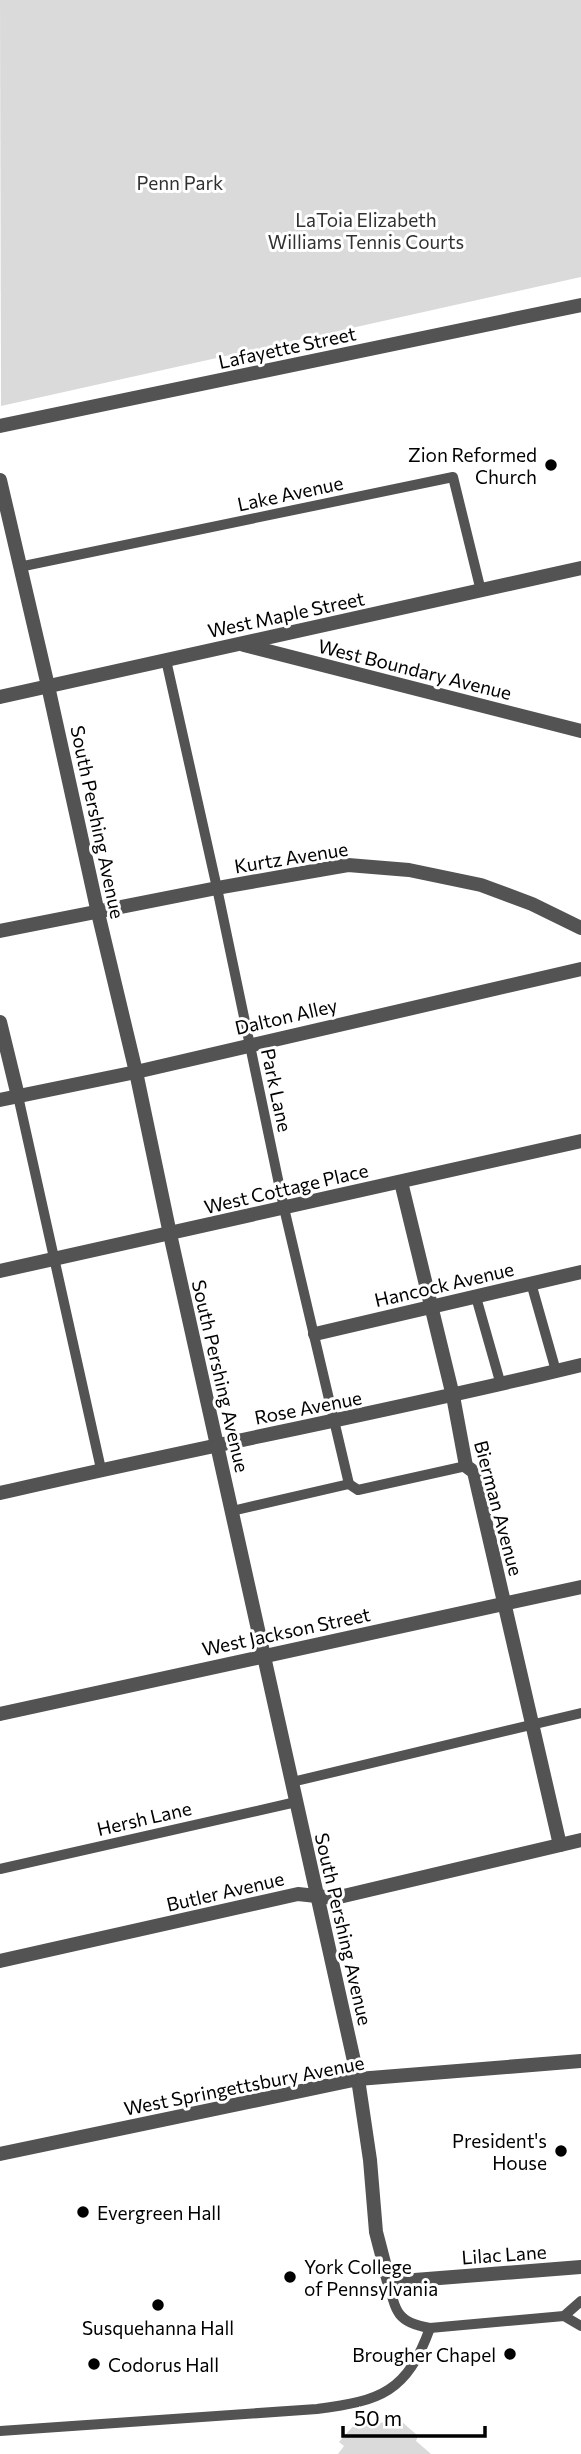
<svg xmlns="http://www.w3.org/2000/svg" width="581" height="2454" font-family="Commissioner,sans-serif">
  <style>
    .green { fill: #dadada }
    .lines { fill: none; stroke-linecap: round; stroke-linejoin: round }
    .service { stroke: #535353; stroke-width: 10 }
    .minor { stroke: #535353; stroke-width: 14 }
    .tertiary { stroke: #535353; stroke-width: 14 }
    .poi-dot { fill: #000; stroke: #fff; stroke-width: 2.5 }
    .labels { text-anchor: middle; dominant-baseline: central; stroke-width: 6; stroke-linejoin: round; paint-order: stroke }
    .park-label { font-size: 19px; fill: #313131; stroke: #fff }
    .street-label { font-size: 19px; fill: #000; stroke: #fff }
    .poi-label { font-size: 19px; fill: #000; stroke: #fff; text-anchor: end }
  </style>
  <rect width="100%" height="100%" fill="#fff"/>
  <g class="green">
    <path d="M0,0h581v277l-580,129z"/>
    <path d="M401,2421l17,15 -2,5 15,13h-93l6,-8 -5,-4 15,-17z"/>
  </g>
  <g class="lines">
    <g class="service">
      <path d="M19,567l434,-90 28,114"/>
      <path d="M166,660l51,228 67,320 65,276"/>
      <path d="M18,1096l83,373"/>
      <path d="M531,1283l25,88"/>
      <path d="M476,1297l25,88"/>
      <path d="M232,1511l117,-27 9,6 108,-24"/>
      <path d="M292,1782l289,-69"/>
      <path d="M0,1869l296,-67"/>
      <path d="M564,2316l17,-15"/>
      <path d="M430,2328l134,-12 17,10"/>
      <path d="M0,2431l317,-22c64,-8 90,-17 113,-81 -32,-5 -35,-16 -41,-46"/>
    </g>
    <g class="minor">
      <path d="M0,426l581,-121"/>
      <path d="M244,645l337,86"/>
      <path d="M0,697l581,-129"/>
      <path d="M0,931l217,-43 131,-23 61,5 72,15 51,19 49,24"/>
      <path d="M0,1022l18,74"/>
      <path d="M0,1100l136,-28 445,-103"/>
      <path d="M401,1182l52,214 13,70 8,6 86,373"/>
      <path d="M0,1271l581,-130"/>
      <path d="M315,1334l266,-62"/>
      <path d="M0,1493c193,-45 388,-81 581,-128"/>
      <path d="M0,1961l298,-67 37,4 246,-58"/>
      <path d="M0,2154l358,-75 12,81 6,72 13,50 192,-15"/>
    </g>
    <g class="tertiary">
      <path d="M0,480l48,206 50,227 38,159 34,162 188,845 223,-18"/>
      <path d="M0,1714l581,-127"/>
    </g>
  </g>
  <g class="poi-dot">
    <circle cx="551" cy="465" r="7"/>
    <circle cx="561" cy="2151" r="7"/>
    <circle cx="83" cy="2212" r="7"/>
    <circle cx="290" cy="2277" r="7"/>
    <circle cx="158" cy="2305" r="7"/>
    <circle cx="510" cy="2354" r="7"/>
    <circle cx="94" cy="2364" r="7"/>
  </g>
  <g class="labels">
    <g class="park-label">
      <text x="180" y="182">Penn Park</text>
      <text x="366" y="219">LaToia Elizabeth<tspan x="366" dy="22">Williams Tennis Courts</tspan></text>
    </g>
    <g class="street-label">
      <text transform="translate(287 347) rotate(-12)">Lafayette Street</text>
      <text transform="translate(290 493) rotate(-12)">Lake Avenue</text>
      <text transform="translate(286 614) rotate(-12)">West Maple Street</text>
      <text transform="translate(415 669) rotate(14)">West Boundary Avenue</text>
      <text transform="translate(98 822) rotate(78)">South Pershing Avenue</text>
      <text transform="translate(291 857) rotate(-9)">Kurtz Avenue</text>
      <text transform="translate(286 1016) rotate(-13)">Dalton Alley</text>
      <text transform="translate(277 1090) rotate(78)">Park Lane</text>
      <text transform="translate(286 1188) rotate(-13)">West Cottage Place</text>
      <text transform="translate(444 1284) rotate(-13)">Hancock Avenue</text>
      <text transform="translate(221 1376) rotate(77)">South Pershing Avenue</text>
      <text transform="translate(308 1407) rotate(-11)">Rose Avenue</text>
      <text transform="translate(499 1508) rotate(75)">Bierman Avenue</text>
      <text transform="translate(286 1631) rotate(-12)">West Jackson Street</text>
      <text transform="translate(144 1818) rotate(-13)">Hersh Lane</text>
      <text transform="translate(225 1891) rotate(-13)">Butler Avenue</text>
      <text transform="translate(344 1929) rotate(77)">South Pershing Avenue</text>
      <text transform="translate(244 2085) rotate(-11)">West Springettsbury Avenue</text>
      <text transform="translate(504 2254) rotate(-4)">Lilac Lane</text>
    </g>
    <g class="poi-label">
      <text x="537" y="454">Zion Reformed<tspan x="537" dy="22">Church</tspan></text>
      <text x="547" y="2140">President's<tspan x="547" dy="22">House</tspan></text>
      <text x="97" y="2212" text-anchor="start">Evergreen Hall</text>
      <text x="304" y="2266" text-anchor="start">York College<tspan x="304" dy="22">of Pennsylvania</tspan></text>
      <text x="158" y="2327" text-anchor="middle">Susquehanna Hall</text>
      <text x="496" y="2354">Brougher Chapel</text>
      <text x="108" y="2364" text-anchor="start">Codorus Hall</text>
    </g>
  </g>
  <path d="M343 2426v10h142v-10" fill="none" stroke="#000000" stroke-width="3.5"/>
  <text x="354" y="2426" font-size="21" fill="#000000" stroke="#ffffff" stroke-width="5" paint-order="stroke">50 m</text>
</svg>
